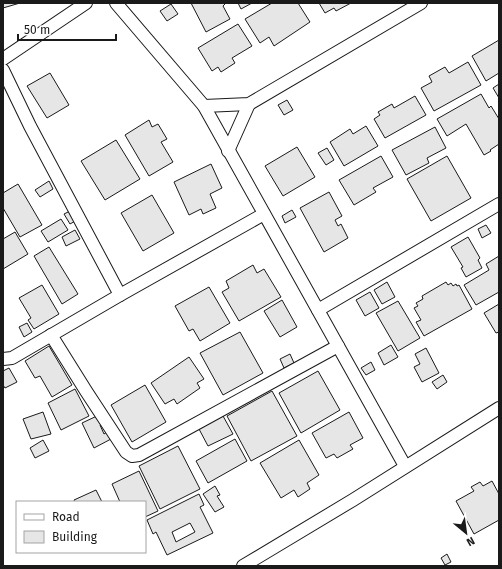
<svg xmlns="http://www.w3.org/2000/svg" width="502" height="569" font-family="'Fira Sans',sans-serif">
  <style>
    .building { fill: #e6e6e6; stroke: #1a1a1a; fill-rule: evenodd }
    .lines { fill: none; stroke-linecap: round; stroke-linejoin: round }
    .street-casing { stroke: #1a1a1a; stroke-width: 14 }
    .street { stroke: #fff; stroke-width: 12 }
  </style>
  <rect width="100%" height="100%" fill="#fff"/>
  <g class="building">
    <path d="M3,3h17l-17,5z"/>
    <path d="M191,3h35l-3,3 7,13 -24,13z"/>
    <path d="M238,3h14l-11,6z"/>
    <path d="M272,3h26l12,19 -36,24 -5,-9 -9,6 -15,-24z"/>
    <path d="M319,3h32l-15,8 -2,-3 -9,5z"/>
    <path d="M171,4l7,10 -11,7 -7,-10z"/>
    <path d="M238,24l14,22 -20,12 3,5 -14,9 -3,-5 -6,4 -14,-23z"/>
    <path d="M499,40v33l-13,8 -14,-25z"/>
    <path d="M468,62l13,23 -47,26 -13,-23 11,-6 -3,-6 16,-9 4,6z"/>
    <path d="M50,73l19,32 -22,13 -20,-32z"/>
    <path d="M499,84v14l-6,-10z"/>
    <path d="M481,94l8,14 2,-2 8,13v25l-9,6 1,1 -7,4 -18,-31 -19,12 -10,-17z"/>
    <path d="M415,96l11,19 -41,23 -11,-19 6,-4 -2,-3 14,-8 2,4z"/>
    <path d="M287,100l6,10 -9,5 -6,-10z"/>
    <path d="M149,120l3,7 6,-3 9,15 -6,3 12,20 -24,14 -24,-41z"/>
    <path d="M366,126l12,20 -34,20 -14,-24 20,-13 3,5z"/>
    <path d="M435,127l11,21 -19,10 2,5 -23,12 -14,-25z"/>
    <path d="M116,140l24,39 -35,21 -24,-39z"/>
    <path d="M297,147l18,30 -32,19 -18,-30z"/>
    <path d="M327,148l7,12 -8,5 -8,-12z"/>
    <path d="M381,156l12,21 -20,11 3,4 -22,13 -15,-25z"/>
    <path d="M447,156l24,42 -40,23 -24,-42z"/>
    <path d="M211,164l11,24 -12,6 6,14 -13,6 -2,-5 -12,6 -15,-33z"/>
    <path d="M49,181l4,8 -13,8 -5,-7z"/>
    <path d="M18,184l24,41 -22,12 -17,-29v-15z"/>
    <path d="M329,192l13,24 -7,4 3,6 3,-2 7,14 -24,14 -24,-44z"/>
    <path d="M152,195l22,38 -31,18 -22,-38z"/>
    <path d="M72,210l5,10 -7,4 -6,-10z"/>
    <path d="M292,210l4,7 -11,6 -3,-7z"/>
    <path d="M61,219l7,11 -20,12 -7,-11z"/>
    <path d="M486,225l5,8 -9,5 -4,-9z"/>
    <path d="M75,230l5,9 -14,7 -4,-9z"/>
    <path d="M15,232l13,22 -25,15v-30z"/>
    <path d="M468,237l12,21 -2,2 4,8 -16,9 -5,-9 2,-1 -12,-20z"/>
    <path d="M49,247l29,47 -16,10 -28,-48z"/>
    <path d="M499,256v36l-23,13 -12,-20 25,-15 -3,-6z"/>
    <path d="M253,265l4,8 7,-4 17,28 -42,24 -17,-29 7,-4 -3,-7z"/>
    <path d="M387,282l8,15 -13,7 -8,-14z"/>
    <path d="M446,282l2,3 3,-2 2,3 3,-2 1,2 2,-1 13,24 -48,27 -8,-14 5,-2 -7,-12 4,-2 -2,-3 7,-4 -1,-3z"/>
    <path d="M42,285l17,29 -25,15 -6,-9 3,-2 -12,-20z"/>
    <path d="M209,287l21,36 -30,18 -7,-12 -4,2 -14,-25z"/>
    <path d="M370,292l9,16 -14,8 -9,-16z"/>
    <path d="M282,300l15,27 -17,10 -16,-26z"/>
    <path d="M398,301l22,37 -22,13 -22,-38z"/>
    <path d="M499,304v28l-3,1 -12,-20z"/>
    <path d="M27,323l5,9 -8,5 -5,-10z"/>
    <path d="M240,332l23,41 -40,22 -23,-42z"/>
    <path d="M391,345l7,12 -14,8 -6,-12z"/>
    <path d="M49,346l23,39 -20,12 -12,-21 -5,2 -10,-17z"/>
    <path d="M426,348l13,25 -17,9 -8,-15 6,-3 -5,-10z"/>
    <path d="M290,354l4,9 -10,5 -4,-9z"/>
    <path d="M189,357l15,22 -7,4 3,5 -23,16 -3,-5 -9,5 -14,-21z"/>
    <path d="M371,362l4,8 -9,5 -5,-7z"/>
    <path d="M9,368l8,14 -12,6 -2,-3v-14z"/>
    <path d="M318,371l22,39 -39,23 -22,-40z"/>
    <path d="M443,375l4,7 -10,7 -5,-7z"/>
    <path d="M145,385l21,37 -34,20 -21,-37z"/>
    <path d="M75,389l14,27 -28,14 -13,-27z"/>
    <path d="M272,391l25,45 -46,25 -24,-45z"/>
    <path d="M43,412l8,22 -20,5 -8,-20z"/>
    <path d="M349,412l14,26 -13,7 3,4 -16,9 -3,-4 -8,4 -14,-25z"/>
    <path d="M99,415l4,9 -3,1 4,9 3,-2 4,7 -17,9 -12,-25z"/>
    <path d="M223,416l10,18 -25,12 -9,-17z"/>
    <path d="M235,439l12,22 -39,22 -12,-22z"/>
    <path d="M43,440l6,11 -14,7 -5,-10z"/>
    <path d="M299,440l20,35 -12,8 3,6 -12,8 -4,-7 -13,8 -21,-35z"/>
    <path d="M178,446l22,43 -40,20 -21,-43z"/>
    <path d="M139,471l19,40 -13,6v-15h-25l-8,-18z"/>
    <path d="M492,481l7,13v26l-25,14 -18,-33 18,-10 -3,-4 9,-5 3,4z"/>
    <path d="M215,486l5,9 -3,1 7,11 -9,5 -12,-18z"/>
    <path d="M96,490l6,12h-27l-1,-2z"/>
    <path d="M199,494l5,11 -4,2 13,26 -46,22 -11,-23 -3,2 -6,-14zM190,523l5,9 -19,10 -4,-10z"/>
    <path d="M447,554l4,8 -6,3 -4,-7z"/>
  </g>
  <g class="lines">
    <defs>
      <g id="street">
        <path d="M116,3l88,103 201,360"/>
        <path d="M3,59l83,-56"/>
        <path d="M3,70l27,56 90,169"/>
        <path d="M204,106l45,-2 172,-101"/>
        <path d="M228,151l21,-47"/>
        <path d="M318,310l181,-106"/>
        <path d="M51,335l35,56 40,61 6,4 7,-1 199,-109"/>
        <path d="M3,359l9,-1 108,-63 144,-81"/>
        <path d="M243,566l110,-66 146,-92"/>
      </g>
    </defs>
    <use href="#street" class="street-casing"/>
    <use href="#street" class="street"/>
  </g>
  <rect width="502" height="569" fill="none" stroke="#1a1a1a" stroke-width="8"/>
  <rect x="16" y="501" width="130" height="52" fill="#ffffff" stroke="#a3a3a3"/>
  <rect x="24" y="514" width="20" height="6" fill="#ffffff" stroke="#a3a3a3"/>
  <text x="52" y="521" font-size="12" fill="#1a1a1a">Road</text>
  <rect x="24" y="531" width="20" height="12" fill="#e6e6e6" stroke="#a3a3a3"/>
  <text x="52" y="541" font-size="12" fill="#1a1a1a">Building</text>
  <g transform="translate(466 533) rotate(151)" stroke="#ffffff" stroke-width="3" paint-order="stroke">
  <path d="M0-3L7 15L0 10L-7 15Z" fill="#1a1a1a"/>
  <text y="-6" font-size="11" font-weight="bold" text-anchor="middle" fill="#1a1a1a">N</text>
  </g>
  <path d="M18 34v6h98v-6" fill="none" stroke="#1a1a1a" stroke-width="2"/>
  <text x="24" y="34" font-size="12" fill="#1a1a1a" stroke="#ffffff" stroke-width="3" paint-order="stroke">50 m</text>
</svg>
